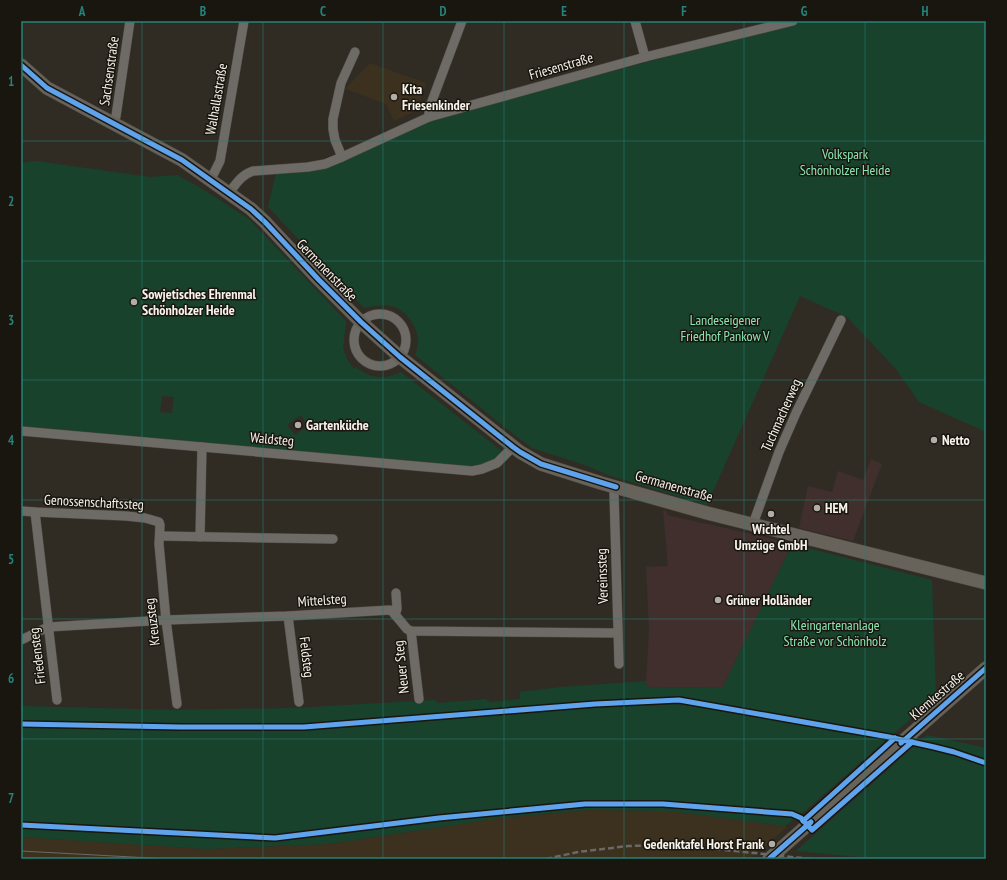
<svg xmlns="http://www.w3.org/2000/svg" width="1007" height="880" font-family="'PT Sans Narrow',sans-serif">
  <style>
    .commercial { fill: #412f2d }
    .built { fill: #3c311f }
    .green { fill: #19422d; fill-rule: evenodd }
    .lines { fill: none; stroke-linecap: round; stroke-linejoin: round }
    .street-casing { stroke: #4d4942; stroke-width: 10 }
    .secondary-casing { stroke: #4d4942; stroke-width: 14 }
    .street { stroke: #6e6a65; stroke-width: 9 }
    .secondary { stroke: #67635b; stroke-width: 13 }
    .tram { stroke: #6c6863; stroke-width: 1 }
    .rail { stroke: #6c6863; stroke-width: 2.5; stroke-dasharray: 6 3; stroke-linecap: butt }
    .cycleway-casing { stroke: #191610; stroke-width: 8 }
    .cycleway { stroke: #60a3ed; stroke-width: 5 }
    .grid { fill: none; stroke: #26827a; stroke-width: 1; stroke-opacity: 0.55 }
    .poi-dot { fill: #b2ada5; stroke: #191610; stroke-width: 1.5 }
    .labels { text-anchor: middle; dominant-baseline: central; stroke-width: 3; stroke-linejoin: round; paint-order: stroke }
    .street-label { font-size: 14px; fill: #f8f3ea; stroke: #191610 }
    .poi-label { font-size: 14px; font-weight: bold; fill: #f8f3ea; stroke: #191610; text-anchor: start }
    .park-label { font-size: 14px; fill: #89e5b2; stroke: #191610 }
    .neatline { fill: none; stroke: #26827a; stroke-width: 1.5 }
    .grid-label { font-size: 13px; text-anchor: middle; font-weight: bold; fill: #26827a }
  </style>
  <rect width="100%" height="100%" fill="#302c24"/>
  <g class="commercial">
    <path d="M871,459l11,5 -29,77 -54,-13 9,-42 24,6 6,-21 25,9z"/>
    <path d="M663,510l4,1v4l63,14 62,15 -69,143 -76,1 -1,-7 3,-51 -3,-63 22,-1z"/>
  </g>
  <g class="built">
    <path d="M370,63l56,20 -10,28 -22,10 -8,-17 -40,-15 1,-2z"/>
    <path d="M590,810l79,1 116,15 1,2 -36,31h-729v-22l185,12 122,-5 173,-26z"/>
  </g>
  <g class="green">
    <path d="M805,21h181v411l-67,-30 -23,-33 -49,-52 -47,-21 -93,209 -99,-30 -23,-10 -53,-17 -16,-12 -101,-81c2,-5 3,-11 3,-16 -1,-13 -12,-29 -26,-33 -9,-2 -19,0 -28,2l-96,-101 8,-34 40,-3 109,-48 226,-61z"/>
    <path d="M36,161l114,16 27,-2 27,15 45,29 97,102 -3,27 4,11 7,10 2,-2c14,12 29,13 45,5l102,80 -10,9 -25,6 -447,-40v-264zM162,396l12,1 -2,16 -12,-1zM301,415l7,11 -13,9 -8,-10z"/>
    <path d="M792,544l140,36 4,117 -129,112 -22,17 -116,-15 -79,-1 -89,8 -173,26 -122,5 -185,-12v-131l150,4 123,-2 141,-8 3,3 47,-4 6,3 29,-3v-7l41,-5 85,-6 1,7 76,-1z"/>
    <path d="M927,735l59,13v111h-105l-85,-8z"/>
  </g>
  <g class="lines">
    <defs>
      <g id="street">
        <path d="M635,21l10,36"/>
        <path d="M429,117v-8l33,-88"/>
        <path d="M113,124l3,-8 14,-95"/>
        <path d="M342,157l-7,-17 -2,-11v-10l8,-36 14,-31"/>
        <path d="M209,179l5,-6 6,-12 24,-140"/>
        <path d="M229,193c7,-9 12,-18 24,-22l55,-4 17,-3 17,-7 87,-40 216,-60 148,-36"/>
        <circle cx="380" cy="340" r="26"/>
        <path d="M21,431l451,40 10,-2 15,-6 16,-16"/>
        <path d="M616,487l-2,6 5,171"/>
        <path d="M21,511l14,1 91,4 19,2 14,4 1,3 -1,19 7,76 11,84"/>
        <path d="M35,512l22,188"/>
        <path d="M753,524l26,-72 17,-39 45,-93"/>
        <path d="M160,536l173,3"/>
        <path d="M200,537l2,-90"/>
        <path d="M395,615l2,-6 -1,-16"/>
        <path d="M288,616l11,86"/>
        <path d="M411,631l8,68"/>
        <path d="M21,640l27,-13 118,-7 122,-4 102,-6 2,1 15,18 4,2 207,2"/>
      </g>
      <g id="secondary">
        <path d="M21,65l26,23 135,72 69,49 14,13 54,58 42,42 39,35 120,95 21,12 60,19 106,30 279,70"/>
        <path d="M769,859l217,-191"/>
      </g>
    </defs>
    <use href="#street" class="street-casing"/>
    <use href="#secondary" class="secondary-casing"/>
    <use href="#street" class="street"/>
    <use href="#secondary" class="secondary"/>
    <path class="tram" d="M21,851l148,8"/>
    <path class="rail" d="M546,859l32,-7 50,-6 50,-1 133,14"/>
    <defs>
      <g id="cycleway">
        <path d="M21,65l26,23 135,72 69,49 14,13 54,58 42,42 39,35 113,90 7,5 21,12 75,23"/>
        <path d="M21,724l159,3h124l291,-23 84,-4 210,37 45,10 20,5 32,11"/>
        <path d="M901,743l85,-75"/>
        <path d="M803,821l92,-83"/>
        <path d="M21,825l254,13 164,-20 146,-14h78l129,10 9,4 11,12 100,-88"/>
        <path d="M769,859l42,-37"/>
      </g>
    </defs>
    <use href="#cycleway" class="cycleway-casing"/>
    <use href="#cycleway" class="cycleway"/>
  </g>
  <path class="grid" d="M142,21v838M263,21v838M383,21v838M504,21v838M624,21v838M744,21v838M865,21v838M21,141h965M21,261h965M21,380h965M21,500h965M21,619h965M21,739h965"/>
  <g class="poi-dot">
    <circle cx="394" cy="97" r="4"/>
    <circle cx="134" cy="302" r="4"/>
    <circle cx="298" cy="425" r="4"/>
    <circle cx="934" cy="440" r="4"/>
    <circle cx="817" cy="508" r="4"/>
    <circle cx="771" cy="514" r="4"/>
    <circle cx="718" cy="600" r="4"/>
    <circle cx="772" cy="844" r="4"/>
  </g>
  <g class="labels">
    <g class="street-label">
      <text transform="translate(561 66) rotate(-16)">Friesenstraße</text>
      <text transform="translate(109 71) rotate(-82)">Sachsenstraße</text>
      <text transform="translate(216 99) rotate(-80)">Walhallastraße</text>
      <text transform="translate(327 270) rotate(46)">Germanenstraße</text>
      <text transform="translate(781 415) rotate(-66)">Tuchmacherweg</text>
      <text transform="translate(272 439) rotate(5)">Waldsteg</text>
      <text transform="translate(674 486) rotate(16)">Germanenstraße</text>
      <text transform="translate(94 502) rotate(3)">Genossenschaftssteg</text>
      <text transform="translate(602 576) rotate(-92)">Vereinssteg</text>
      <text transform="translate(322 600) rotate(-4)">Mittelsteg</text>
      <text transform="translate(152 622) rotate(-97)">Kreuzsteg</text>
      <text transform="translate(37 656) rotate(-97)">Friedensteg</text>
      <text transform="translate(307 657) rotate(83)">Feldsteg</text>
      <text transform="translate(401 667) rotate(-96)">Neuer Steg</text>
      <text transform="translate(937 695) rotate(-41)">Klemkestraße</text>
    </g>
    <g class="poi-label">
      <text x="402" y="89">Kita<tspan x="402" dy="16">Friesenkinder</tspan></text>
      <text x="142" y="294">Sowjetisches Ehrenmal<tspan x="142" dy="16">Schönholzer Heide</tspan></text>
      <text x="306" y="425">Gartenküche</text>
      <text x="942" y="440">Netto</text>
      <text x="825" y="508">HEM</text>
      <text x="771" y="529" text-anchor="middle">Wichtel<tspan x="771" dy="16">Umzüge GmbH</tspan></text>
      <text x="726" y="600">Grüner Holländer</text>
      <text x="764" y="844" text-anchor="end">Gedenktafel Horst Frank</text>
    </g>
    <g class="park-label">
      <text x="845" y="154">Volkspark<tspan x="845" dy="16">Schönholzer Heide</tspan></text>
      <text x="725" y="320">Landeseigener<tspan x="725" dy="16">Friedhof Pankow V</tspan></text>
      <text x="835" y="625">Kleingartenanlage<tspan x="835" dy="16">Straße vor Schönholz</tspan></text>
    </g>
  </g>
  <rect width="1007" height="880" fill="none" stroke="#191610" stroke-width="44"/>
  <rect x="22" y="22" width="963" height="836" class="neatline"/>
  <g class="grid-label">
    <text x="82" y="16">A</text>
    <text x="203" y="16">B</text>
    <text x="323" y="16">C</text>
    <text x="443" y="16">D</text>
    <text x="564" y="16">E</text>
    <text x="684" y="16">F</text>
    <text x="804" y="16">G</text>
    <text x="925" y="16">H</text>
    <text x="11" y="86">1</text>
    <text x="11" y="206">2</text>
    <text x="11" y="325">3</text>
    <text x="11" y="445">4</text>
    <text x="11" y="564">5</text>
    <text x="11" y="683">6</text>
    <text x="11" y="803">7</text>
  </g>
</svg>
